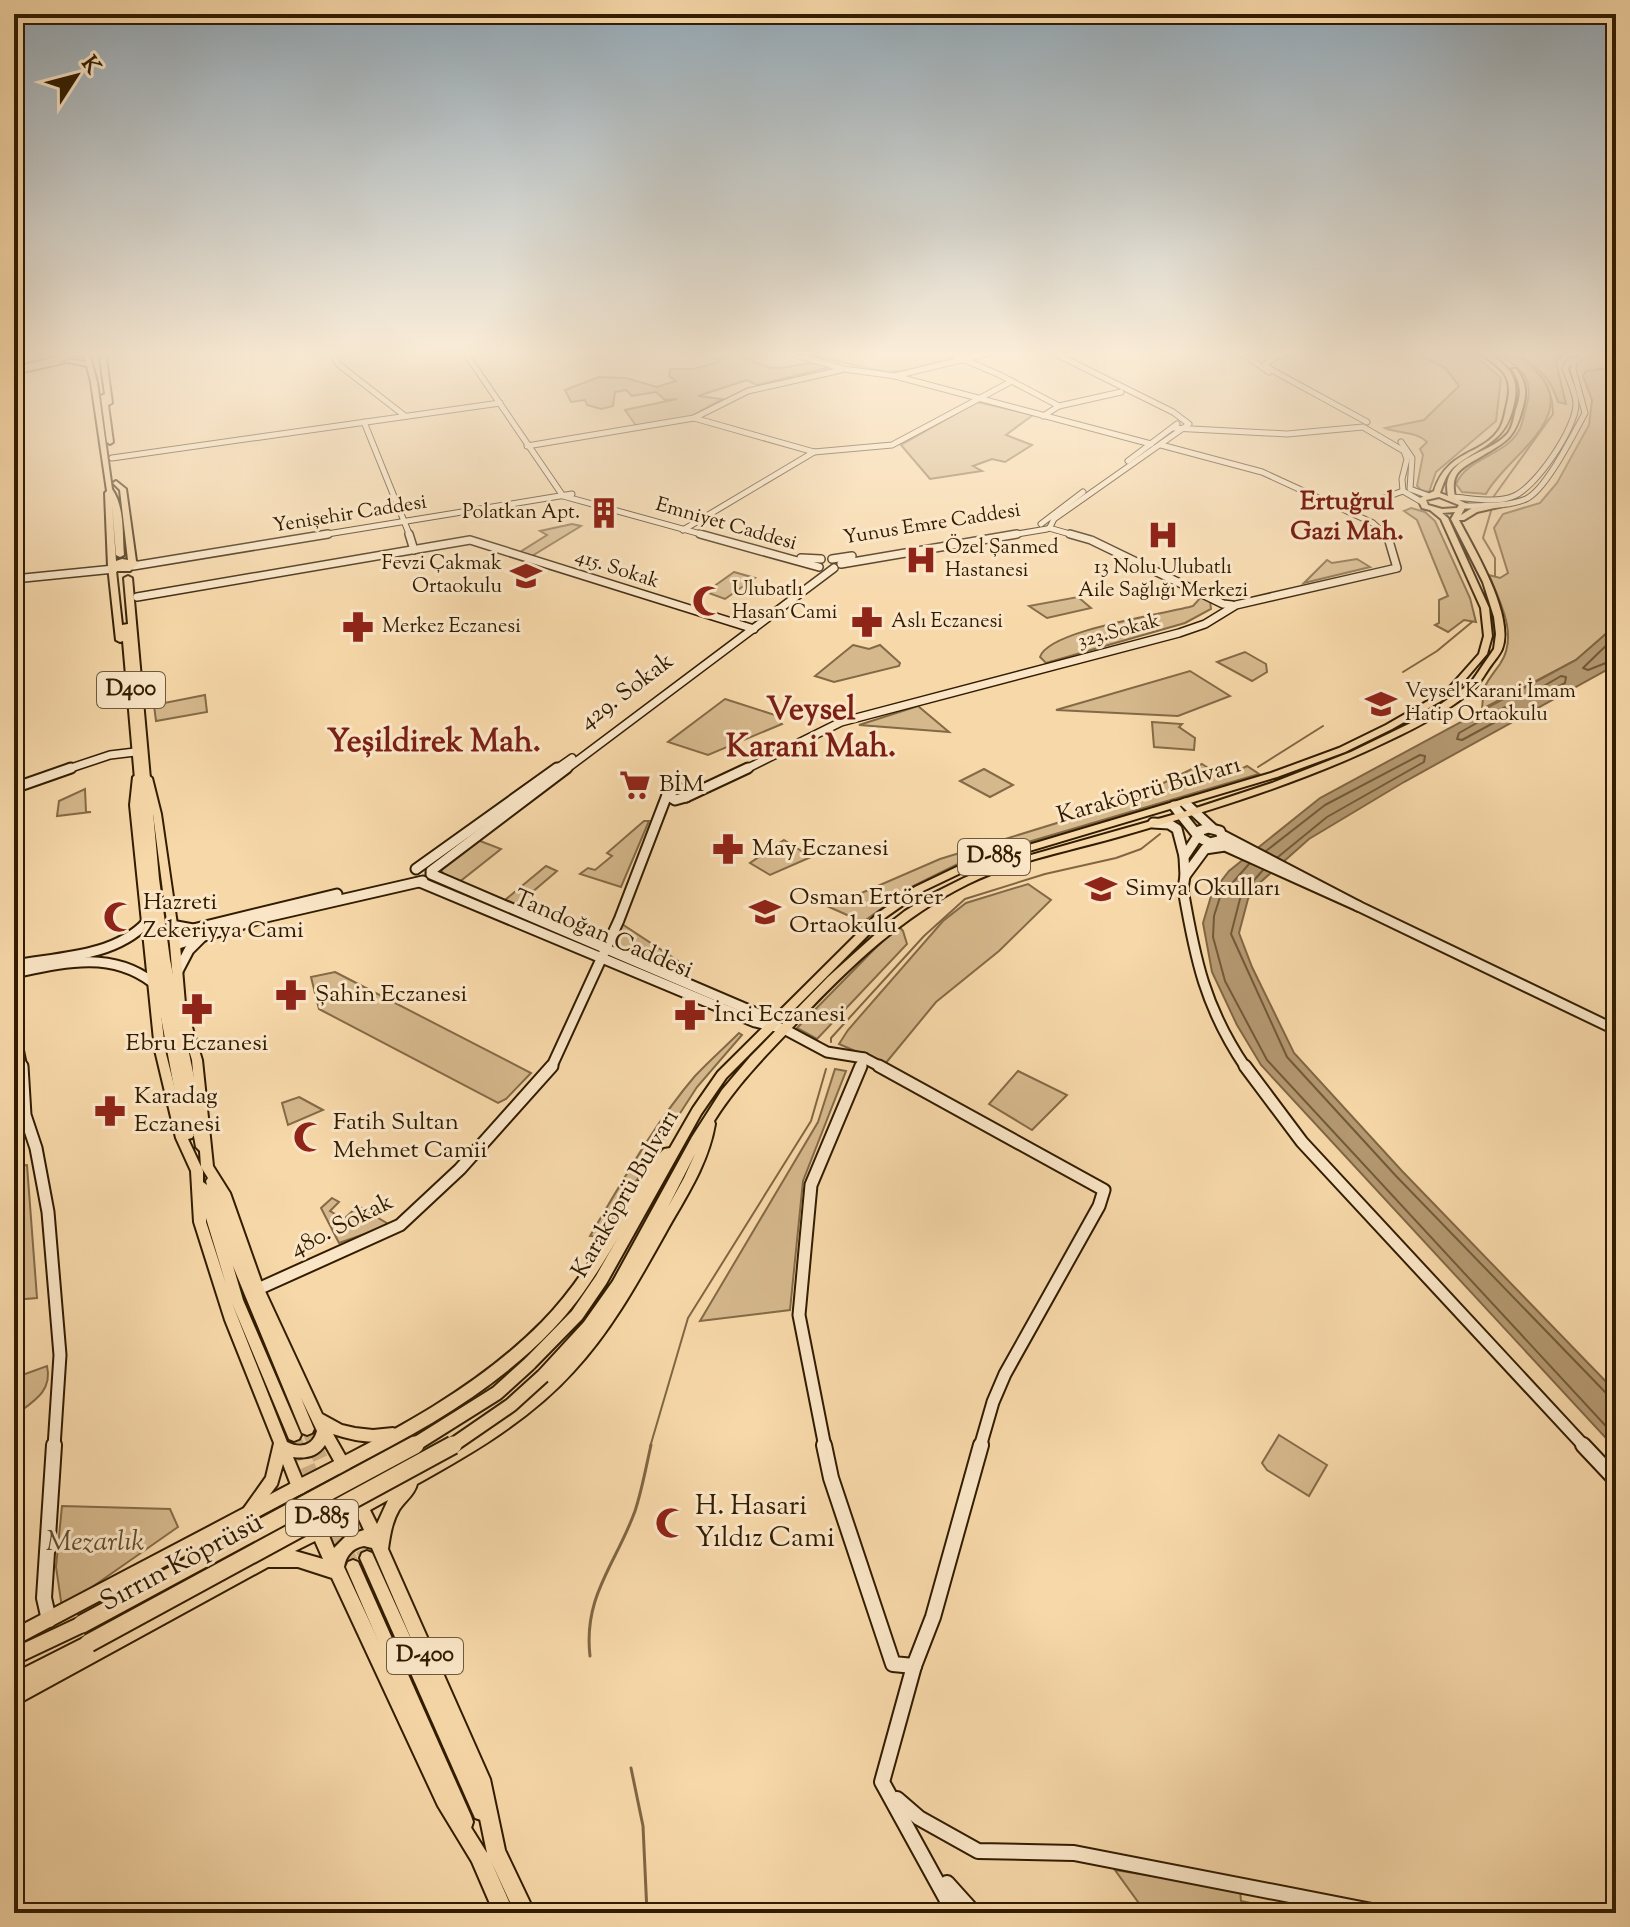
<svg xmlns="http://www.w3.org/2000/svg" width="1630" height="1927" font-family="'Sorts Mill Goudy',serif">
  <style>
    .green { fill: #d5b88c; stroke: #836a46; stroke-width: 2 }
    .water { fill: #b49870; stroke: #806643; stroke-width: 2 }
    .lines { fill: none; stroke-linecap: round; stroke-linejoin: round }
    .shore { stroke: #725a38; stroke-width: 2 }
    .stream-far1 { stroke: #806643; stroke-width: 2 }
    .stream { stroke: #806643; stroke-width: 3 }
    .primary-tunnel-far1 { stroke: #cfb287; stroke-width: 12; stroke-dasharray: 12 6; stroke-linecap: butt }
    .primary-tunnel { stroke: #cfb287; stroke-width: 15; stroke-dasharray: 15 8; stroke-linecap: butt }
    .highway-tunnel { stroke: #cfb287; stroke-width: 8; stroke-dasharray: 8 4; stroke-linecap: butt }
    .secondary-far4-casing { stroke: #311c00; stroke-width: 7 }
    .secondary-far3-casing { stroke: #311c00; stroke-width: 10 }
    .secondary-far2-casing { stroke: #311c00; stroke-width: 13 }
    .secondary-far1-casing { stroke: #311c00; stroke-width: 15 }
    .secondary-casing { stroke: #311c00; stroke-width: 18 }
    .primary-casing { stroke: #311c00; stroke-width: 4 }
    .highway-casing { stroke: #311c00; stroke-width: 4 }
    .secondary-far4 { stroke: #fae6c7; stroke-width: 5 }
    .secondary-far3 { stroke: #fae6c7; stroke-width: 7 }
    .secondary-far2 { stroke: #fae6c7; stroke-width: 9 }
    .secondary-far1 { stroke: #fae6c7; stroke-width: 11 }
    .secondary { stroke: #fae6c7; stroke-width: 14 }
    .primary { fill: #f7d8a9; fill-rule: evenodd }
    .highway { fill: #f7d8a9; fill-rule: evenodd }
    .highway-bridge-far2-casing { stroke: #311c00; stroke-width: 9; stroke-linecap: butt }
    .highway-bridge-far1-casing { stroke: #311c00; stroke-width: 17; stroke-linecap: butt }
    .highway-bridge-casing { stroke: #311c00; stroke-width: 21; stroke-linecap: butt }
    .highway-bridge-far2 { stroke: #f7d8a9; stroke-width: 7 }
    .highway-bridge-far1 { stroke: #f7d8a9; stroke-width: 13 }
    .highway-bridge { stroke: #f7d8a9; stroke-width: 17 }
    .labels { text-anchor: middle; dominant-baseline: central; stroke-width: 6; stroke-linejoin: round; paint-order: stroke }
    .far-poi-label { font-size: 20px; fill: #311c00; stroke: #fae6c7; text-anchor: start }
    .far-street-label { font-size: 20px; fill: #311c00; stroke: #fae6c7 }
    .shield { fill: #fae6c7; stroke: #6d593c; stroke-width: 2 }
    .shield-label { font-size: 22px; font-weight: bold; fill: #311c00 }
    .street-label { font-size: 24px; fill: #311c00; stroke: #fae6c7 }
    .poi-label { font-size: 24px; fill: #311c00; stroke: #fae6c7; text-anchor: start }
    .far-district-label { font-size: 26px; font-weight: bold; fill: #7a1f14; stroke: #fae6c7 }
    .near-poi-label { font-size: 28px; fill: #311c00; stroke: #fae6c7; text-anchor: start }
    .near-park-label { font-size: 28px; font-style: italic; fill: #624b2a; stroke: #fae6c7 }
    .near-street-label { font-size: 28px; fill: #311c00; stroke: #fae6c7 }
    .district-label { font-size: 32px; font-weight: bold; fill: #7a1f14; stroke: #fae6c7 }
  </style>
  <rect width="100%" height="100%" fill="#f7d8a9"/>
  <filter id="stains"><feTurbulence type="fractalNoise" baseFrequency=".0025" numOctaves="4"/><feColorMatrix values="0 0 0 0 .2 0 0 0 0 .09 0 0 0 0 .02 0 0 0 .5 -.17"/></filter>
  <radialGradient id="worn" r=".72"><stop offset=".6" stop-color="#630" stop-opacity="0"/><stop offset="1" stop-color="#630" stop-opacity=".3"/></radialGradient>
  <g class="green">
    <path d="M792,351h148l12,7 -44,12 -22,2z"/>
    <path d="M1411,351h59l31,27 -5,43 -60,51 -7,20 -8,-2 -4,-4 6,-31 -3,-6 7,-7c-11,-11 -27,-8 -42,-14l39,-8 35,-34 -14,-18z"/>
    <path d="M1493,351c18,0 31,8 43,20 47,46 -32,87 -50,123l-24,-2 -6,-8c12,-27 48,-28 62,-52 5,-7 5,-16 8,-24 10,-32 -7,-41 -33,-57z"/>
    <path d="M1513,351h53l-10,11 10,42 -8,-2c-8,-26 -22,-37 -45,-51z"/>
    <path d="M738,354c12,5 23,13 36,14 24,1 27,-10 57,-1l-74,18 -10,-5 -49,16 24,3 -34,19 -51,9 -12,-17 52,-11 -12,1 -9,-8 -24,4 -6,-6 -11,2 -2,14 -12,3 -14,-4 -2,-5 -14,2 -6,-12 34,-13 27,1 31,9 19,-6 -7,-5 1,-7h23l26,-7 -4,-3z"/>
    <path d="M1616,367v258l-40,35 -94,49c2,-27 3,-24 18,-45 19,-28 0,-62 -11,-89l11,3 8,-5 -14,-45 9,-14 37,-11 17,-20 32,-58 3,-25 -9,-24 3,-5z"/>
    <path d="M977,402l56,13 -27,20 26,10 -27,17 -13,-3 -19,7 9,5 -52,8 -29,-34z"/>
    <path d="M1411,508l14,4 10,9 35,77 6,24 -12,-2 -16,12 -13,-7 4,-2v-23l9,-4 -31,-76 -13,-9z"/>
    <path d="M572,524l9,2 -49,30 -12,-4 27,-17 -7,-4z"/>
    <path d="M1357,559l13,8 -66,16 23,-23 5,3z"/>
    <path d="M734,572l21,6 -30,21 -19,-7z"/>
    <path d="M1202,596l8,5 1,8 -26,14 -139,40 -6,-6c8,-27 125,-43 153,-51z"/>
    <path d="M1078,597l13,11 -44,10 -18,-12z"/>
    <path d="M853,645l16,4 11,-4 20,18 -1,3 -65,16 -19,-6z"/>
    <path d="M1245,652l21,12 1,8 -15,9 -35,-19z"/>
    <path d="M1190,671l40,25 -52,20 -122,-6z"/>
    <path d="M205,695l2,17 -51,9 -2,-16z"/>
    <path d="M725,699l50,16 7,9 -74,31 -40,-13z"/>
    <path d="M918,706l31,26 -90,-7z"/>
    <path d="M1152,722l30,2 -3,3 16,11 -1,12 -40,-3z"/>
    <path d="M1202,764l22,14 23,-12 12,8 -295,87 -53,26 -48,35 -34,-15 111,-48 185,-57z"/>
    <path d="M984,769l29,16 -23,12 -30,-16z"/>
    <path d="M85,789l1,23h5l-34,4 2,-15z"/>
    <path d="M644,821h5l-28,66 -41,-13 8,-6 7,2 17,-14 -5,-3z"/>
    <path d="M475,839l26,10 -43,34 -12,-6 -5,-7 3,-8z"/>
    <path d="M784,840l27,17 -41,18 -20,-12z"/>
    <path d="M546,866l11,5 -40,34 -12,-5z"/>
    <path d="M1028,884l23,16 -52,51 -63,51 -51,62 -46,-20 9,-14 95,-109 23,-18z"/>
    <path d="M622,924l56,37 1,2 -11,8 -50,-21 -2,-15z"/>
    <path d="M898,925l5,6 4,13 -90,95 -20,-11z"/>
    <path d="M335,972l196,101 -25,26 -8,4 -179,-94 -8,-32z"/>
    <path d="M739,1033l3,2 -45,52 -97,150 -10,-1c32,-54 64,-112 105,-160 14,-15 30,-29 44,-43z"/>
    <path d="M835,1069l11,2 -43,110 -13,129 -90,11 118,-199z"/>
    <path d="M1018,1071l49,24 -35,35 -43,-26z"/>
    <path d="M299,1097l24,13 -35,15 -6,-22z"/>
    <path d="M27,1165l10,133 -23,2v-134z"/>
    <path d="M332,1198l7,4 -9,9 14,8 14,-13 32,19 -51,18 -18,-35z"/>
    <path d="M47,1366c6,26 -15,36 -33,50v-38z"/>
    <path d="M1279,1435l48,30 -18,31 -42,-26 -5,-7z"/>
    <path d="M62,1506l108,3 8,18 -116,81 -6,-41z"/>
    <path d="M1115,1870l125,20 1,11 14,3 -3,9h-106z"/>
  </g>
  <path class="water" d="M1616,625l-2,41 -210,116 -95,57 -54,48 -7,12 -9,34 13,34 42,86 108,118 214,221v57l-355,-384 -24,-40 -25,-53 -9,-49 9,-30 17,-22 91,-73 256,-138z"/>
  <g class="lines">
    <g class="shore">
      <path d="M1616,636l-33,32 5,2 28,-11"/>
      <path d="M1561,676l5,1 -1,6 -26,14 -5,-1 1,-5z"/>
      <path d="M1505,707l4,3 -1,5 -46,25 -5,-1 2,-6z"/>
      <path d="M1266,851l59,-46 95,-50 5,1 -1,6 -97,55 -49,40"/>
      <path d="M1249,864l-29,33 -6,19 -1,21 12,44 42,79 349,377"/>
      <path d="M1263,870l-22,25 -10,39 56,123 109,119 211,218 9,3"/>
    </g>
    <g class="stream-far1">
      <path d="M1494,496l59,-82c0,-32 -17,-48 -43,-63"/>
      <path d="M1491,511l-8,27 12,20v18"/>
      <path d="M1403,672l34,-21 35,-29"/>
      <path d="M1258,767l65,-41"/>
      <path d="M831,1042v-4l93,-102 41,-37 80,-25 71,-16 25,-9 19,-15"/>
      <path d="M650,1447l38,-129 123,-197 15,-52"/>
    </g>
    <g class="stream">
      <path d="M590,1656c-7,-60 26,-92 45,-145 7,-21 11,-44 16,-66"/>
      <path d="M631,1768l12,58 4,87"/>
    </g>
    <g class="primary-tunnel-far1">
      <path d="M307,1429l8,18"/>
      <path d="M294,1435l5,12"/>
    </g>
    <g class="primary-tunnel">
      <path d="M298,1445l55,122"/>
      <path d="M314,1445l53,113"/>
    </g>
    <path class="highway-tunnel" d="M125,553l3,25"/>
    <defs>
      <g id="secondary-far4">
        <path d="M331,351l7,13 67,52"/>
        <path d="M464,351l99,145 145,40"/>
        <path d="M782,351l62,18 51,7 256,68"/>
        <path d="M944,351l56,24 59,31"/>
        <path d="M1050,351l123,61 16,12 -135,95 -4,8"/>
        <path d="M1248,351l-8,3 15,5"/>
        <path d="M1280,356l13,-5"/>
        <path d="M1249,358l20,14"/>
        <path d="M1269,359l11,-4 -10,-4"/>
        <path d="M1273,359l-8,5 3,4 99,54"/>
        <path d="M895,376l103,-25"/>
        <path d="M1043,416l16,-10 62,-14"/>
        <path d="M694,418l120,34 78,-7 120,-64"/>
        <path d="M364,422l46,114"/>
        <path d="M1173,428l114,6 76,-7 41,24 3,8 -5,20 1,12 19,11"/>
        <path d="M1401,442l11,16 -2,31 19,7"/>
        <path d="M1161,445l101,27 111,51 14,13"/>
        <path d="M527,446l167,-28 54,-27 93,-21"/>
        <path d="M112,458l388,-55"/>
        <path d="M1128,461l49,-37"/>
        <path d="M1452,497c19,1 44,7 62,-1 22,-9 62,-68 62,-92 0,-12 -8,-25 -11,-36l12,-17"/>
        <path d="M1464,506c20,-1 43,1 62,-7 20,-9 48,-66 59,-86l-12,-44 1,-7 18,-11"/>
        <path d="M1348,511l55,-20"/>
        <path d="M1041,524l42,-32"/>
        <path d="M1049,528l28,8"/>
        <path d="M683,530l131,-78"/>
        <path d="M315,536l257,-42"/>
        <path d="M1005,536l42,-7"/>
      </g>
      <g id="secondary-far3">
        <path d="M409,534l5,16"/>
        <path d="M700,534l119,33"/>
        <path d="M1070,534l21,6 132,64 9,1"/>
        <path d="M801,558l20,1"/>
        <path d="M832,559l20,-3"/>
        <path d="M841,564l176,-30"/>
        <path d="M133,566l195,-32"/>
        <path d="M14,579l100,-10"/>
        <path d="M137,597l333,-57 284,89"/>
        <path d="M65,770l45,-15 25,-3"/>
        <path d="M555,770l17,-12"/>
        <path d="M565,770l269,-202"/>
        <path d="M744,770l97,-48 338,-89 26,-9 31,-19 161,-37 -10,-34"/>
      </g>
      <g id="secondary-far2">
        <path d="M14,788l57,-20"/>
        <path d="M678,788l8,3v6l-11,3 -8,-5z"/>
        <path d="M686,797l62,-29"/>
        <path d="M1185,803l27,25"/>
        <path d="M1174,806l24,30 -14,21 1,19 20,-27 20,-3 133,60 -134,-70"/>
        <path d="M1153,823l16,1 8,5 7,27"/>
        <path d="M1208,828l12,3 3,9 -13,3 -10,-5 -1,-7z"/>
        <path d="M416,869l141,-101"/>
        <path d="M431,871l136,-103"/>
        <path d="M431,874l332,142 7,8"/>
        <path d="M1185,876l-2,13c12,70 22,119 63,179"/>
        <path d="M420,882l335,140 29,7 43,23 37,6"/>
        <path d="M1358,906l258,124"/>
        <path d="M171,925l22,4 144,-35"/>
        <path d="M175,945l91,-28 157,-36"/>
        <path d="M14,965c44,-8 100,-8 132,-42"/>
        <path d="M178,971l11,-21 12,-12"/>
        <path d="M14,973c48,-10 96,-23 138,9"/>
        <path d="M14,1028l8,40"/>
        <path d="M551,1068l68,-148 48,-125"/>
        <path d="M860,1068l4,-10 19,10"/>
      </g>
      <g id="secondary-far1">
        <path d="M22,1066l3,49 11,33 12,64 12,143 -6,92"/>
        <path d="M879,1066l225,124 -5,16 -94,168 -12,28 -13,45"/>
        <path d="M1245,1066l57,76 283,305"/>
        <path d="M258,1289l142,-64 60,-56 92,-103"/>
        <path d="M825,1447l-26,-132 12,-130 50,-119"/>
      </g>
      <g id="secondary">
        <path d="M824,1445l7,33 62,186 21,2"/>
        <path d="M1583,1445l33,35"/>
        <path d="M49,1620l-5,-22 10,-153"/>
        <path d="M914,1666l-32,116 72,131"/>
        <path d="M914,1666l19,-49 48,-172"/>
        <path d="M897,1799l22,19 59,33 96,2 308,60"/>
        <path d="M947,1883l27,30"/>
      </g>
      <g id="primary">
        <path d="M77,352l5,1 -19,10 -49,11v-4l45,-9z"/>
        <path d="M137,774l4,3 -3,28 27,245 12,47 5,-3 5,3 1,-3h7l-3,-34 -17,-56 -5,-59 -17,-131 -9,-36 4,-3 4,3 9,36 19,131 5,59 17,56 11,106 17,27 34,96 58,125 20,11 13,3 18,2 20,-2 5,2 2,4 -2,4c-22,7 -44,3 -65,-4l17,30 -2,4 -5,2 -5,-2 -13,-23c-7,11 -19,14 -32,12l13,31 -2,5 -5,1 -5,-1 -11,-29 -6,21 -21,28 -5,2 -5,-2 -2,-5 22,-31 8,-34 -49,-123 -31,-98 -3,-51 -15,-33 -21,-88 -25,-245 3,-28zM192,1126l4,21 4,4 1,16 7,11 -2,3 1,4 -4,-3v-11l-15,-32 4,-1 2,-3zM206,1218l20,66 -20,-62zM233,1266l69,167 5,2 5,-2 2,-4 -13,-31 16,33c-4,15 -17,18 -30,11l-55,-139 57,136 5,2 5,-2 2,-4 -58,-135z"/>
        <path d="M367,1551l5,2 115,253 2,6 -2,6 -6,2 -6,-2 -115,-260 2,-5z"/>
        <path d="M353,1560l5,2 113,254 2,6 -2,6 -6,2 -6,-2 -113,-261 2,-5z"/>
      </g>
      <g id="highway">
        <path d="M40,351h26l11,2 -3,2 -31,-2z"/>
        <path d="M86,351l3,2 8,29 15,107c13,19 10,44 12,66l-4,2 -4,-2 -4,-51 4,57 6,-2 6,1 -8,-70 -7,-7 3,-2 10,8 10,72 3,2 -9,8h-14l6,54 6,-1 -4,-46 4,-2 4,2 27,301 11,81 28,137 -2,3 -4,1 -5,-2 -5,3 -4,-1 -2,-3 -25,-135 -28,-322 -3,1 -4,-2 -8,-74 -3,-73 2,-2 -16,-109 -4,-16 -24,-5 3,-2 20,3 -3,-9z"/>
        <path d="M99,351h6l7,52 -4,2 5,37 -3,2 -3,-2 -6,-46 4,-2z"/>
        <path d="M1476,351c10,0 20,6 27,13 11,10 14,21 12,34 -5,32 -18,42 -44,57 -7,5 -15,9 -20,15 -6,7 -8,15 -11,23l8,3c-8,-40 41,-40 60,-63 5,-7 6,-16 8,-24 3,-8 5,-16 3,-24 -1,-6 -5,-12 -7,-16h4c11,14 11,24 6,41 -8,31 -19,33 -45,49 -7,4 -15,8 -20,15 -5,8 -3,16 -2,24l12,6 -6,11 11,-7 36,-6 4,2 -35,8 -13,8h-5c15,29 56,96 43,129 -2,5 -7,11 -10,15 -6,8 -11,18 -18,25 -25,22 -58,39 -88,53 -85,41 -177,69 -268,95 -49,14 -103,24 -150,47 -69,34 -124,88 -177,145 -28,29 -56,58 -77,92l1,3c-7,41 -30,74 -50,110 -27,48 -53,96 -91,137 -43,48 -101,82 -157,113 -2,10 -12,17 -18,26 -7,12 -9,25 -11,39l102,230 15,71 30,63h-20l-24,-52 23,52h-20l-22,-51 -34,-56 -106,-228 -34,-11h-30l-254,139v-33l75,-38 6,2 2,5 212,-115 1,-6 6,-2 5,1 31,-17 -13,-29 -325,172v-17c91,-48 183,-96 274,-144 89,-46 182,-90 254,-163 45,-46 75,-106 109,-160l13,-13 6,-1 23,-40 25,-36 160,-159 37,-26 46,-22 310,-92 68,-25 47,-23 61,-35 32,-36 5,-18 -3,-28 -40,-89 -11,-9 -8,-2 -4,-9 16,-8c14,-43 49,-35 66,-63 4,-7 5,-16 7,-24 8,-32 -9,-37 -31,-53zM1439,497l20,8 -2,3 -15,1 -14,-4 -2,-5zM1455,512l-4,7 32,63 11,35 2,17 -2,15 -24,35 -51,35 -68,33 -79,31 -82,27 -194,55 -32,13 -30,15 -29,18 -27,21 -50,45 -78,80 -28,33 -30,47 -79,144 -29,41 -46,50 -2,4 2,4 6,2c-54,47 -116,80 -179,114l-13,-27 -2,-1c73,-38 146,-79 203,-139 27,-28 48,-62 67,-95l-24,42 -24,35 -48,49 -2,4 2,4 5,2 5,-2 48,-49 24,-35 95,-170 25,-36 160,-161 37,-26 46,-22 308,-92 68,-25 47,-23 61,-35 34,-40 5,-18 -3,-28 -41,-90 -6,-5zM695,1154l-11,24 -16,29zM388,1500l-11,24 -7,-14zM358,1517l6,13 -18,6 -12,12 -6,-15zM315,1541l8,18 -28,-8zM364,1546l8,2 100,232 15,73 -37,-59 -106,-227c2,-11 8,-19 20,-21z"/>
        <path d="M58,357l3,2 -1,1 -46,11v-4z"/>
        <path d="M82,1616l6,2 2,6 -2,6 -74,35v-17z"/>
      </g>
    </defs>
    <use href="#secondary-far4" class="secondary-far4-casing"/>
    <use href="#secondary-far3" class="secondary-far3-casing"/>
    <use href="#secondary-far2" class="secondary-far2-casing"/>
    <use href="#secondary-far1" class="secondary-far1-casing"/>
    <use href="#secondary" class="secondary-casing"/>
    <use href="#primary" class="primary-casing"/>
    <use href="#highway" class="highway-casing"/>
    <use href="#secondary-far4" class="secondary-far4"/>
    <use href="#secondary-far3" class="secondary-far3"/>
    <use href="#secondary-far2" class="secondary-far2"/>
    <use href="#secondary-far1" class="secondary-far1"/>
    <use href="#secondary" class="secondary"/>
    <use href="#primary" class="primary"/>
    <use href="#highway" class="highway"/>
    <defs>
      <path id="highway-bridge-far2" d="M58,359l19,-8"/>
      <g id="highway-bridge-far1">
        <path d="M411,1447l86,-54 32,-29"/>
        <path d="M450,1447l61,-42 32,-29"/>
      </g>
      <g id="highway-bridge">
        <path d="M82,1624l333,-179"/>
        <path d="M89,1643l364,-198"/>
      </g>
    </defs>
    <use href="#highway-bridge-far2" class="highway-bridge-far2-casing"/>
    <use href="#highway-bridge-far1" class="highway-bridge-far1-casing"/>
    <use href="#highway-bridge" class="highway-bridge-casing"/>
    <use href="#highway-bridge-far2" class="highway-bridge-far2"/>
    <use href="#highway-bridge-far1" class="highway-bridge-far1"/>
    <use href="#highway-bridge" class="highway-bridge"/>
  </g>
  <linearGradient id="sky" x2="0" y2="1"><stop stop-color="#93a9b8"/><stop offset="0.57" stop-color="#fbedd8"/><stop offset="1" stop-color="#fbedd8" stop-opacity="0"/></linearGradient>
  <rect width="1630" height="620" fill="url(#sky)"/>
  <defs>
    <symbol id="building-bare" viewBox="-9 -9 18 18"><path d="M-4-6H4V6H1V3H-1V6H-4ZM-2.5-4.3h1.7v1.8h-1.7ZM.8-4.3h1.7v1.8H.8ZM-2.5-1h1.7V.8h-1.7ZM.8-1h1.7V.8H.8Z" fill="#8f2418" stroke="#fae6c7" stroke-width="2.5" paint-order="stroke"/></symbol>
    <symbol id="hospital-bare" viewBox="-9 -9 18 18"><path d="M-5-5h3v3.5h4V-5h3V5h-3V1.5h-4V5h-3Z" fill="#8f2418" stroke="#fae6c7" stroke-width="2.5" paint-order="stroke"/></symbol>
    <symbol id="school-bare" viewBox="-9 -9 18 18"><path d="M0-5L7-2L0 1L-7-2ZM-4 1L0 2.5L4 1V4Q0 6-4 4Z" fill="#8f2418" stroke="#fae6c7" stroke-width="2.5" paint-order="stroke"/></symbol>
    <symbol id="mosque-bare" viewBox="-9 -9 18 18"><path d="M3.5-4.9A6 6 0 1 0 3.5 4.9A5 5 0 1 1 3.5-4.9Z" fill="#8f2418" stroke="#fae6c7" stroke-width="2.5" paint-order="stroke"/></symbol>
    <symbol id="pharmacy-bare" viewBox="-9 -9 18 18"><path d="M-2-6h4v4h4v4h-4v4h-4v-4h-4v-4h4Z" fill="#8f2418" stroke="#fae6c7" stroke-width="2.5" paint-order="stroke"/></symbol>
    <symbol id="supermarket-bare" viewBox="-9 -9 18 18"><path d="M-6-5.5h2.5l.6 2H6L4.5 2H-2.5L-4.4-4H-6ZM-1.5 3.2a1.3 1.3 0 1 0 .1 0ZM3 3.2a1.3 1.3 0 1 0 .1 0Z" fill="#8f2418" stroke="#fae6c7" stroke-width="2.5" paint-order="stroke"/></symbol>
  </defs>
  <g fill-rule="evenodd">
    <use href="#building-bare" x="582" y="491" width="44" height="44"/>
    <use href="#hospital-bare" x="1141" y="513" width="44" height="44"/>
    <use href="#hospital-bare" x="899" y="538" width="44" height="44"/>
    <use href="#school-bare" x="504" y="554" width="44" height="44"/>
    <use href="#mosque-bare" x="686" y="579" width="44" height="44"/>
    <use href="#pharmacy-bare" x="845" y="600" width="44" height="44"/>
    <use href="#pharmacy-bare" x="336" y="605" width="44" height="44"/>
    <use href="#school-bare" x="1359" y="682" width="44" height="44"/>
    <use href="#supermarket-bare" x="613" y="763" width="44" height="44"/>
    <use href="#pharmacy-bare" x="706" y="827" width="44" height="44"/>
    <use href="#school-bare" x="1079" y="867" width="44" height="44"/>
    <use href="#school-bare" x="743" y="890" width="44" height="44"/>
    <use href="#mosque-bare" x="97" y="895" width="44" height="44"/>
    <use href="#pharmacy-bare" x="269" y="973" width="44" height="44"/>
    <use href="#pharmacy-bare" x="175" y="987" width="44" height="44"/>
    <use href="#pharmacy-bare" x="668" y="993" width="44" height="44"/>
    <use href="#pharmacy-bare" x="88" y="1089" width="44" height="44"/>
    <use href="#mosque-bare" x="287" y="1115" width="44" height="44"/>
    <use href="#mosque-bare" x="649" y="1501" width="44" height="44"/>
  </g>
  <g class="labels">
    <g class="far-poi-label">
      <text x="580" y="513" text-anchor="end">Polatkan Apt.</text>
      <text x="945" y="548">Özel Şanmed<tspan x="945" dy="23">Hastanesi</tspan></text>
      <text x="502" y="564" text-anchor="end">Fevzi Çakmak<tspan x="502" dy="23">Ortaokulu</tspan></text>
      <text x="1163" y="568" text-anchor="middle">13 Nolu Ulubatlı<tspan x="1163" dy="23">Aile Sağlığı Merkezi</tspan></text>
      <text x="732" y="590">Ulubatlı<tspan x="732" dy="23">Hasan Cami</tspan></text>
      <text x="891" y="622">Aslı Eczanesi</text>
      <text x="382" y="627">Merkez Eczanesi</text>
      <text x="1405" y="692">Veysel Karani İmam<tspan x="1405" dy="23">Hatip Ortaokulu</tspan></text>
    </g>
    <g class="far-street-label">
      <text transform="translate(350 515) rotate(-9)">Yenişehir Caddesi</text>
      <text transform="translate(726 525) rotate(16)">Emniyet Caddesi</text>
      <text transform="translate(932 525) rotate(-9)">Yunus Emre Caddesi</text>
      <text transform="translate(617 570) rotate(18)">415. Sokak</text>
      <text transform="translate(1119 632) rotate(-15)">323.Sokak</text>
    </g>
    <g class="shield">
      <rect x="97" y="672" width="68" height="36" rx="6"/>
      <rect x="958" y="839" width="72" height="36" rx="6"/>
      <rect x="286" y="1500" width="72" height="36" rx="6"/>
      <rect x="387" y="1638" width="76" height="36" rx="6"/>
    </g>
    <g class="shield-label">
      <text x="131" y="690">D400</text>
      <text x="994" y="857">D-885</text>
      <text x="322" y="1518">D-885</text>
      <text x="425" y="1656">D-400</text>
    </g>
    <g class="street-label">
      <text transform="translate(627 692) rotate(-37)">429. Sokak</text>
      <text transform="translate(1149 791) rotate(-16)">Karaköprü Bulvarı</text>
      <text transform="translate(603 935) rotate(23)">Tandoğan Caddesi</text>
      <text transform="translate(626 1194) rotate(-60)">Karaköprü Bulvarı</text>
      <text transform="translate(342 1226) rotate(-27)">480. Sokak</text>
    </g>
    <g class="poi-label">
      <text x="659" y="785">BİM</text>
      <text x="752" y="849">May Eczanesi</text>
      <text x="1125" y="889">Simya Okulları</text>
      <text x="789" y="898">Osman Ertörer<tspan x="789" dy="28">Ortaokulu</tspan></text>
      <text x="143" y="903">Hazreti<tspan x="143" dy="28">Zekeriyya Cami</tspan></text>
      <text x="315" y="995">Şahin Eczanesi</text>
      <text x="714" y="1015">İnci Eczanesi</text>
      <text x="197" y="1044" text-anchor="middle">Ebru Eczanesi</text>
      <text x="134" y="1097">Karadag<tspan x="134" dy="28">Eczanesi</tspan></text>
      <text x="333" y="1123">Fatih Sultan<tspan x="333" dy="28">Mehmet Camii</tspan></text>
    </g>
    <g class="far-district-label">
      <text x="1347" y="502">Ertuğrul<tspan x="1347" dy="30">Gazi Mah.</tspan></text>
    </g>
    <g class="near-poi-label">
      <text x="695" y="1507">H. Hasari<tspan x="695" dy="32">Yıldız Cami</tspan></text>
    </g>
    <g class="near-park-label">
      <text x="95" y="1543">Mezarlık</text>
    </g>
    <g class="near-street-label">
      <text transform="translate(182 1563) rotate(-28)">Sırrın Köprüsü</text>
    </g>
    <g class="district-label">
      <text x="811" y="711">Veysel<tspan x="811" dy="37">Karani Mah.</tspan></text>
      <text x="434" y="743">Yeşildirek Mah.</text>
    </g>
  </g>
  <rect width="1630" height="1927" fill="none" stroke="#f7d8a9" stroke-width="48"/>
  <rect x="16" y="16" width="1598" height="1895" fill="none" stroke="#311c00" stroke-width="4"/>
  <rect x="24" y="24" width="1582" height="1879" fill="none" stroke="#311c00" stroke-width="2"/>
  <g transform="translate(76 76) rotate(54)" stroke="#fae6c7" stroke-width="6" paint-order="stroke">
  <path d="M0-6L14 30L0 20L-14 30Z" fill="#311c00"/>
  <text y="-12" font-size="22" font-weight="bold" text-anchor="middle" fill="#311c00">K</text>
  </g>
  <rect width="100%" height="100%" filter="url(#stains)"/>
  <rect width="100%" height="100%" fill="url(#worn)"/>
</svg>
